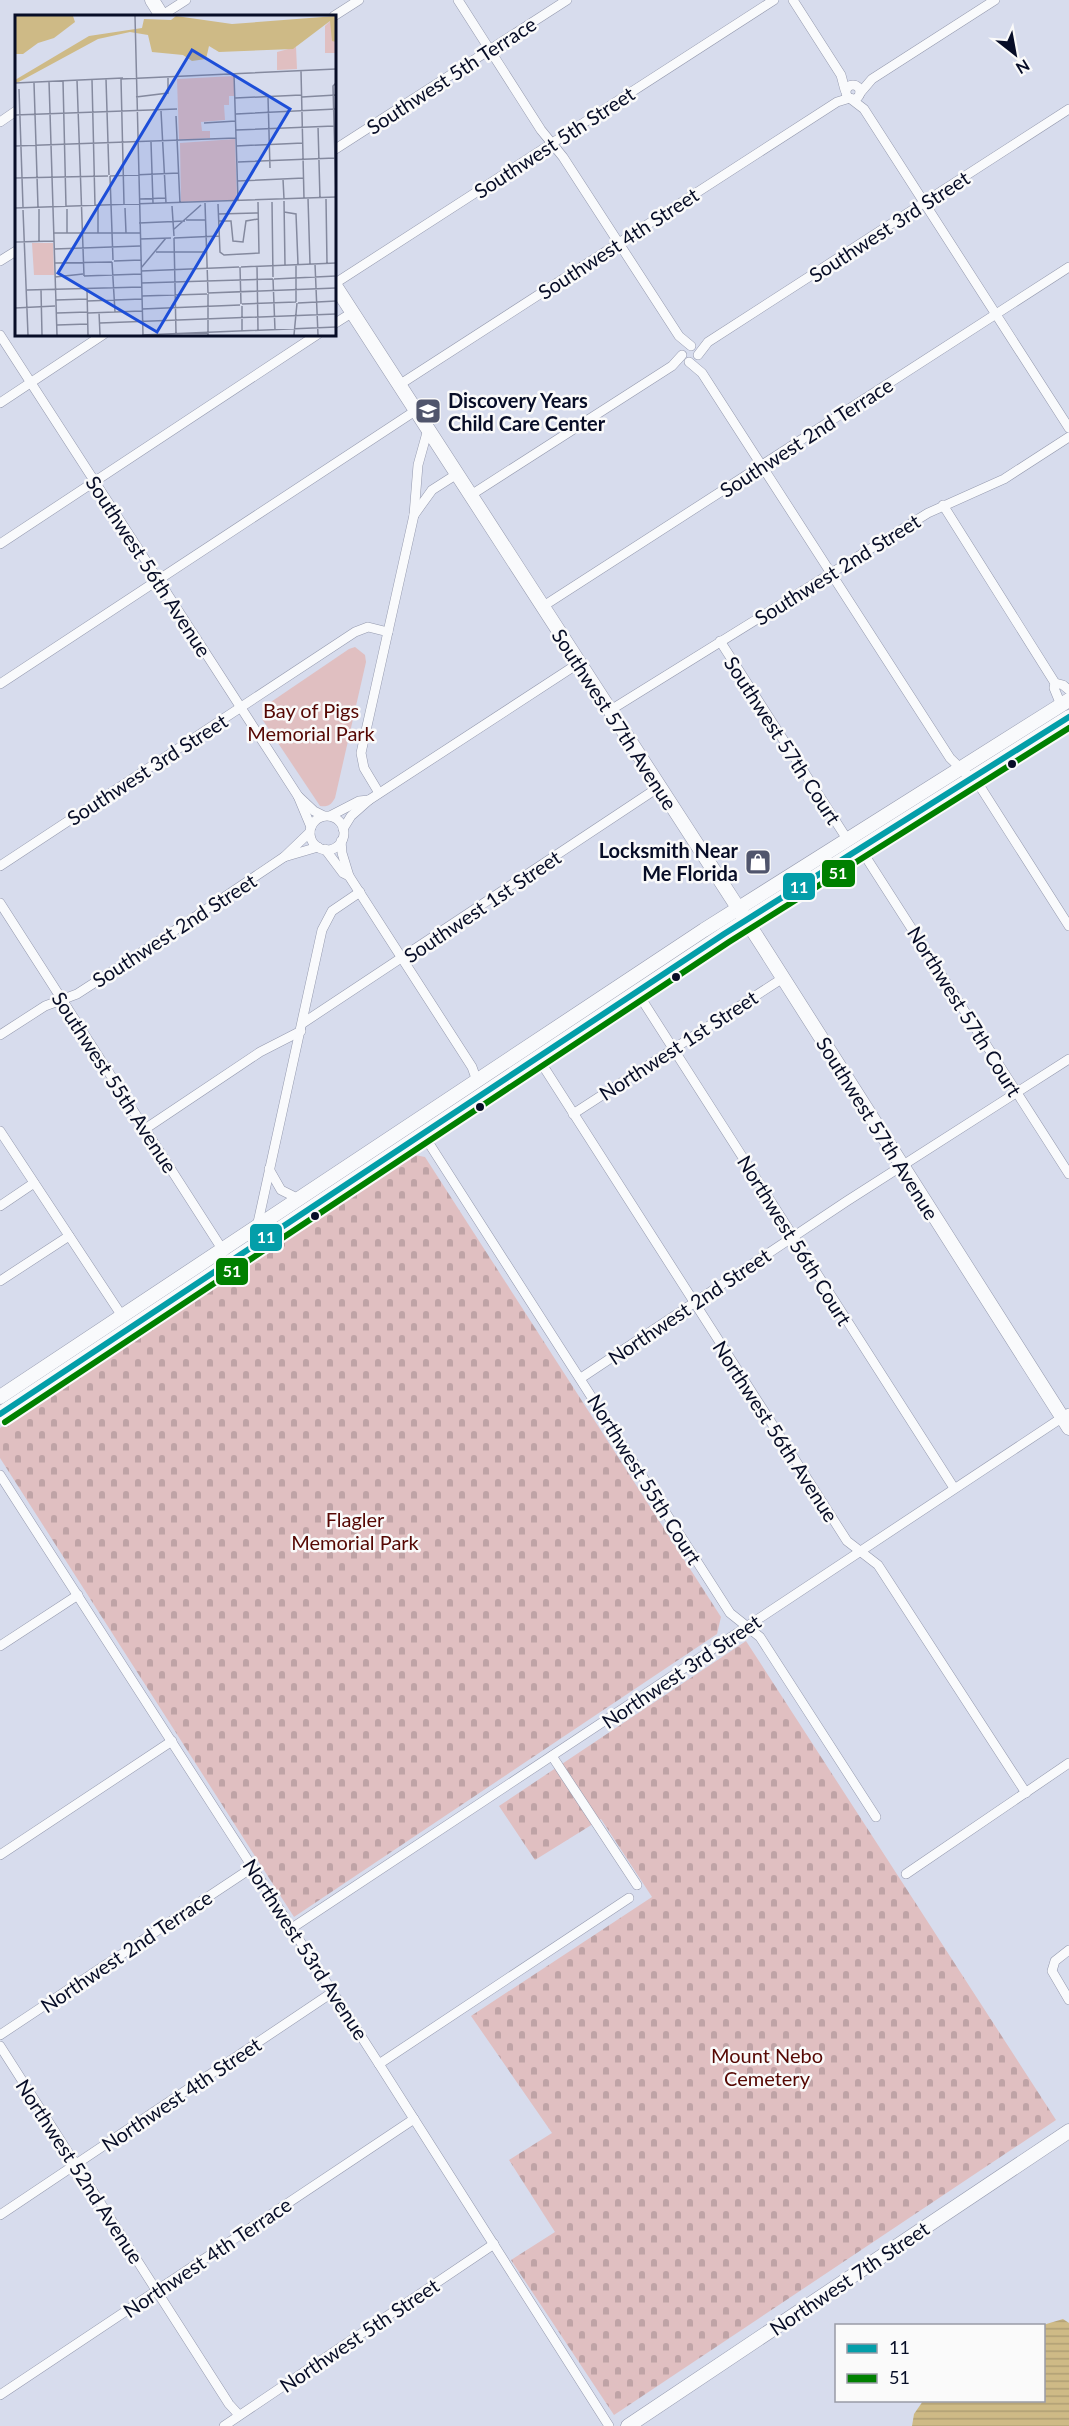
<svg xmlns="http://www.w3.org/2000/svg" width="1069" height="2426" font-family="Lato,sans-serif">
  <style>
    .green { fill: #e0bfc1 }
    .cemetery { fill: url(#cemetery-stones) }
    .water { fill: url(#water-rules) }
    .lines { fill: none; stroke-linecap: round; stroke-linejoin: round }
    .minor-casing { stroke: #9499ae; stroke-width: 10 }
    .secondary-casing { stroke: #9499ae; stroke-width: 15 }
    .minor { stroke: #f9fafc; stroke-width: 9 }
    .secondary { stroke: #f9fafc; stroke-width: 14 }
    .bus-1-casing { stroke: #fafafa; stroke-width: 10 }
    .bus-2-casing { stroke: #fafafa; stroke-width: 10 }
    .bus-1 { stroke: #039ea9; stroke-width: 6 }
    .bus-2 { stroke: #008000; stroke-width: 6 }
    .bus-dot { fill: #070d27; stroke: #fafafa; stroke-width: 2 }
    .labels { text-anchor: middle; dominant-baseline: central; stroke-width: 5; stroke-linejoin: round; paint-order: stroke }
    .street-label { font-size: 20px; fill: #070d27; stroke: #fafafa }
    .poi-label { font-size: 20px; font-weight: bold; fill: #070d27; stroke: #fafafa; text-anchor: start }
    .park-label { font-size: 20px; fill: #550703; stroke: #fafafa }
    .inset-road { fill: none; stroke: #84899e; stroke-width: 1.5 }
    .view { fill: #1d4ed8; fill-opacity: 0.15; stroke: #1d4ed8; stroke-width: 3 }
    .inset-edge { fill: none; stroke: #070d27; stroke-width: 3 }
    .line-badge { stroke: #fafafa; stroke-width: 2 }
    .badge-label { font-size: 16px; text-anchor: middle; font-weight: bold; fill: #fff }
  </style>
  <defs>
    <pattern id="cemetery-stones" width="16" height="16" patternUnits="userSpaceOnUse" patternTransform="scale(1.5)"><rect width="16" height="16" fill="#e0bfc1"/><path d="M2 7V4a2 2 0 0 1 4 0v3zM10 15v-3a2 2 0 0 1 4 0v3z" fill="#bfa3a6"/></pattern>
    <pattern id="water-rules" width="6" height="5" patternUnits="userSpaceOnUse" patternTransform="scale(1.5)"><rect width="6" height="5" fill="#ceba86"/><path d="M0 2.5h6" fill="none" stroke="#af9f74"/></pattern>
  </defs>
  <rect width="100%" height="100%" fill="#d7dced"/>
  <path class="green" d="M355,647l10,8 1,7 -31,136c-4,7 -7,9 -15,8l-58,-87v-11l87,-59z"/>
  <g class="cemetery">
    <path d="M410,1154l15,3 296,460 -4,17 -423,283 -294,-459v-30z"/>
    <path d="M746,1641l310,479 -442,295 -103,-155 44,-28 -46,-72 43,-27 -81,-117 181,-119 -51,-78 -66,41 -36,-54z"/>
  </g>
  <path class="water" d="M1063,2319l6,4v103h-157l2,-12 9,-13 121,-1 -1,-75z"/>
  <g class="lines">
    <defs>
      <g id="minor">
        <path d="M458,0l83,130 22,27 116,179 12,10"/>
        <path d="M793,0l48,75 4,15"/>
        <path d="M161,16l25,-16"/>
        <path d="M334,16l25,-16"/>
        <circle cx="853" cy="92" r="7"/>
        <path d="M860,93l12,-14 123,-79"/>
        <path d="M851,99l13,10 205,319"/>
        <path d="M0,122l16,-11"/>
        <path d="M334,150l233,-150"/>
        <path d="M0,261l16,-10"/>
        <path d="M334,284l440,-284"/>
        <path d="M334,324l19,-12"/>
        <path d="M0,335l298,461 13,31"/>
        <path d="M698,355l10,-13 361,-233"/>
        <path d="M689,362l13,11 248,385 31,30 88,138"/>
        <path d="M399,385l438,-283 13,-4"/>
        <path d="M0,403l104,-69"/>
        <path d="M471,495l201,-129 10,-11"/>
        <path d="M943,505l112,178 -1,5 7,17"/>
        <path d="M414,515l18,-25 25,-16"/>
        <path d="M0,544l318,-210"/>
        <path d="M542,607l527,-340"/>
        <path d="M720,641l127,198"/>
        <path d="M1055,683l8,2 6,5"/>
        <path d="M0,684l415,-273"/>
        <path d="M609,711l319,-198 76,-34 65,-42"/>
        <path d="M379,793l-15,-25 -3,-15 53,-238 4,-50 10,-36"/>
        <path d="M298,796l16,15 10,5"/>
        <path d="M330,816l29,-15 10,-1"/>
        <circle cx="327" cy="833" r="17"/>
        <path d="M343,829l8,-13 18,-16 210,-137"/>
        <path d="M341,841l1,12 7,23 123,191 5,14"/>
        <path d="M860,848l209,326"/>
        <path d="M325,849l18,24 6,3"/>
        <path d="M284,857l34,-10"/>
        <path d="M0,866l355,-234 13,-5 20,5"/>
        <path d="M0,903l224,349"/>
        <path d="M637,992l317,496"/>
        <path d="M303,1023l356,-236"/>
        <path d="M0,1035l45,-29 32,-12 79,-51 128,-86 26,-25"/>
        <path d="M538,1058l309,483 31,24 148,228"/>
        <path d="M573,1114l210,-136"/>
        <path d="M145,1129l115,-77 41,-21"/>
        <path d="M0,1131l122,185"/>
        <path d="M423,1134l307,479 30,24 116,180"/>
        <path d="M269,1169l12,21 18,9"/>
        <path d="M0,1206l34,-23"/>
        <path d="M257,1227l65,-297 10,-19 28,-19"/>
        <path d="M0,1281l69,-45"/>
        <path d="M581,1378l266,-177 222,-142"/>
        <path d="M0,1475l379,589 230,362"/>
        <path d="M0,1646l78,-51"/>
        <path d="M552,1756l85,129"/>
        <path d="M0,1855l172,-114"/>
        <path d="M906,1874l163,-111"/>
        <path d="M292,1928l777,-515"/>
        <path d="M1069,1950l-14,11 -3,10 17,29"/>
        <path d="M0,2035l253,-168"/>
        <path d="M0,2046l229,358 10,11"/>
        <path d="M379,2064l250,-166"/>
        <path d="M0,2215l333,-223"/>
        <path d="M0,2395l414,-276"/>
        <path d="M224,2426l270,-182"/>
      </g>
      <g id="secondary">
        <path d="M152,0l10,16"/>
        <path d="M334,284l430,664 305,480"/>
        <path d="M0,1397l704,-467 365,-230"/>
        <path d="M0,1414l724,-480 345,-217"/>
        <path d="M628,2426l441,-295"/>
      </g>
    </defs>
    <use href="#minor" class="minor-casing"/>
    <use href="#secondary" class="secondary-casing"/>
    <use href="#minor" class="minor"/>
    <use href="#secondary" class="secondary"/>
    <defs>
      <path id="bus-1" d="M0,1414l724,-480 345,-217"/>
      <path id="bus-2" d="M5,1422l724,-480 340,-214"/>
    </defs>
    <use href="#bus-1" class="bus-1-casing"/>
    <use href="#bus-2" class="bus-2-casing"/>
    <use href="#bus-1" class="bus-1"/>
    <use href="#bus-2" class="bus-2"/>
  </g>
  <defs>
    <symbol id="school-square" viewBox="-11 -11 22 22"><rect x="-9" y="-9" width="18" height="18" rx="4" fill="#50556c" stroke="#fafafa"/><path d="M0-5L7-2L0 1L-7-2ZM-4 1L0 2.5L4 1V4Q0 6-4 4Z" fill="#fff"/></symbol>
    <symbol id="shop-square" viewBox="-11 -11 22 22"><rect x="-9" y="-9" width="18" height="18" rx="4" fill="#50556c" stroke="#fafafa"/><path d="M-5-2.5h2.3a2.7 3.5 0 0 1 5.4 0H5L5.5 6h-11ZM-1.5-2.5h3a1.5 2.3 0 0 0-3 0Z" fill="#fff"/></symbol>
  </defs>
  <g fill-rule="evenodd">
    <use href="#school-square" x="413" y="396" width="30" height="30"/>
    <use href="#shop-square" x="743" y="847" width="30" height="30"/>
  </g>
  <g class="bus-dot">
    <circle cx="1012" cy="764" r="5"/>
    <circle cx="676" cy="977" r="5"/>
    <circle cx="480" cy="1107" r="5"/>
    <circle cx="315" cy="1216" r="5"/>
  </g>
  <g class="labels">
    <g class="street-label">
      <text transform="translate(451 75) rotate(-33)">Southwest 5th Terrace</text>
      <text transform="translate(554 142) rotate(-33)">Southwest 5th Street</text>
      <text transform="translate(889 226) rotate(-33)">Southwest 3rd Street</text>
      <text transform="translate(618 243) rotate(-33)">Southwest 4th Street</text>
      <text transform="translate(806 437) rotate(-33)">Southwest 2nd Terrace</text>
      <text transform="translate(149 566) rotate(57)">Southwest 56th Avenue</text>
      <text transform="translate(837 569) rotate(-32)">Southwest 2nd Street</text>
      <text transform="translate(615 719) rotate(57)">Southwest 57th Avenue</text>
      <text transform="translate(783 740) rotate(57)">Southwest 57th Court</text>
      <text transform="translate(147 769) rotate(-33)">Southwest 3rd Street</text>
      <text transform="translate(482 906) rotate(-34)">Southwest 1st Street</text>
      <text transform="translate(174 930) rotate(-33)">Southwest 2nd Street</text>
      <text transform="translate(965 1011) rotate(58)">Northwest 57th Court</text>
      <text transform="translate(678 1045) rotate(-33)">Northwest 1st Street</text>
      <text transform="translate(115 1082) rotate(57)">Southwest 55th Avenue</text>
      <text transform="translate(878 1128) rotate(58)">Southwest 57th Avenue</text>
      <text transform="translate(795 1240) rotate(58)">Northwest 56th Court</text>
      <text transform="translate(689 1306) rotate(-34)">Northwest 2nd Street</text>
      <text transform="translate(776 1431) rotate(57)">Northwest 56th Avenue</text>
      <text transform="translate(645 1479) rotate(58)">Northwest 55th Court</text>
      <text transform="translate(681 1671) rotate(-34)">Northwest 3rd Street</text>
      <text transform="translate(306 1949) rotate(57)">Northwest 53rd Avenue</text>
      <text transform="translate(126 1951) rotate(-34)">Northwest 2nd Terrace</text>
      <text transform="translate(181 2094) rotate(-34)">Northwest 4th Street</text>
      <text transform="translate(80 2171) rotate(57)">Northwest 52nd Avenue</text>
      <text transform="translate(207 2257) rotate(-34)">Northwest 4th Terrace</text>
      <text transform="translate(849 2278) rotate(-34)">Northwest 7th Street</text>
      <text transform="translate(359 2335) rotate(-34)">Northwest 5th Street</text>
    </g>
    <g class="poi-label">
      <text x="448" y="400">Discovery Years<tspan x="448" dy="23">Child Care Center</tspan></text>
      <text x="738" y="850" text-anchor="end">Locksmith Near<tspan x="738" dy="23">Me Florida</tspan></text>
    </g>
    <g class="park-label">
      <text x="311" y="710">Bay of Pigs<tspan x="311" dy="23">Memorial Park</tspan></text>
      <text x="355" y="1519">Flagler<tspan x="355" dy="23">Memorial Park</tspan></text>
      <text x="767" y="2055">Mount Nebo<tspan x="767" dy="23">Cemetery</tspan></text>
    </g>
  </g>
  <g transform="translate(15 15)">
    <rect width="321" height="321" fill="#d7dced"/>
    <path d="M281,32l1,22 -20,1v-18zM17,228h21l1,32h-20z" fill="#e0bfc1"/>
    <path d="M315,6l3,4 3,28h-11v-27z" fill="#e0bfc1"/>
    <path d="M219,61v20h-5v9h-5l1,15 -24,2 1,9h8v7l-31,2 -2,-61zM220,124l2,61 -56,2 -1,-59z" fill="#e0bfc1"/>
    <path d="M0,1h58l2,6 -21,16 -16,5 -15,11h-8zM161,1l56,8 104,-8v26l-4,-1 -2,-20 -37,28 -74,3 -10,-6 -3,13 -14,2 -9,-6 -31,-3 -4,-17 -18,-3 -32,7 -83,45v-4l74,-44 53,-8 2,-9 27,1z" fill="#ceba86"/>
    <path class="inset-road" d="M120,1l8,319M286,56l3,128M219,59l4,126M91,64l3,96M106,64l3,125M106,64l215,-10M62,65l7,196M77,65l3,126M34,66l8,254M48,66l3,126M0,68l108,-5M19,68l4,124M321,68l-3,3 3,110M4,74l4,118M121,82l32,-4v-16M253,82l2,71M287,82l34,-2M220,83l66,-3M146,96l5,92M221,99l100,-5M0,100l162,-6M161,101l4,88M189,108l32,-2M303,111l2,72M221,115l98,-4M136,127l2,61M0,131l221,-8M221,131l67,-3M223,147l97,-4M95,161l3,84M95,161l69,-3M0,163l93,-2M268,164l1,20M222,166l67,-3M293,183l2,66M125,184l25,-1M311,184l1,64M269,186l1,64M257,187l1,75M190,188l3,90M203,189l2,48 4,3 35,-2 -1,-51M157,191l2,30M0,193l321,-11M110,193l1,25M8,195l5,125M269,197l12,2 2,50M203,199l40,-1M171,205h20M204,206h12l2,20 10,1 3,-21 12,-2M124,208l46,-2M158,215l28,-25M38,218h87M52,218v-24M83,218v-25M159,223l2,95M159,223l45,-2M125,224l31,-1M24,226v-32M0,227l39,-1M39,234l86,-3M141,237h51M99,246l27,-1M97,247l3,50M40,248l57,-1M281,249v38M300,249l3,71M242,251l1,64M225,252l1,37M226,252l95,-4M126,253l25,-30M126,256l98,-4M69,261l57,-2M40,262l28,-3M258,264l2,51M259,264l62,-3M126,268l132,-4M72,274l1,46M12,275l115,-3M26,275l1,45M193,278l128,-5M127,281l65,-2M41,285l31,-1M72,286l55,-2M283,288l38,-2M227,289l54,-2M0,293l40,-2M127,294l98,-4M84,297l1,23M42,298l31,-1M73,298l54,-2M85,308l236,-9M42,310l31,-1M227,316v-25M127,320l194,-8M193,320v-41M279,320l3,-32"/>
    <path class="view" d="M177,35l98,59 -133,223 -99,-59z"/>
    <rect width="321" height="321" class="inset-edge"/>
  </g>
  <g class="line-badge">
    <rect x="821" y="859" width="35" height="29" rx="6" fill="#008000"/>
    <rect x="782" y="872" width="34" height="29" rx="6" fill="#039ea9"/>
    <rect x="249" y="1223" width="34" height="29" rx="6" fill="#039ea9"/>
    <rect x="215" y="1257" width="34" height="29" rx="6" fill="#008000"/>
  </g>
  <g class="badge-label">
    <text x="838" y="879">51</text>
    <text x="799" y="893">11</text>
    <text x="266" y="1243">11</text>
    <text x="232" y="1277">51</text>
  </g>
  <rect x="835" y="2324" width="210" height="78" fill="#fafafa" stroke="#999ba6" stroke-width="1.5"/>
  <rect x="847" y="2344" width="30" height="9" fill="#039ea9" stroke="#999ba6" stroke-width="1.5"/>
  <text x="889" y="2354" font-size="18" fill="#070d27">11</text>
  <rect x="847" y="2374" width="30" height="9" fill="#008000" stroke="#999ba6" stroke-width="1.5"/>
  <text x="889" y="2384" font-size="18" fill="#070d27">51</text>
  <g transform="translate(1015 54) rotate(149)" stroke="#fafafa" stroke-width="4.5" paint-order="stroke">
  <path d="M0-4.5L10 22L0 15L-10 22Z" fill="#070d27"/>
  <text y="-9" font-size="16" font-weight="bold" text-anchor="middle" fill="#070d27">N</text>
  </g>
</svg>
